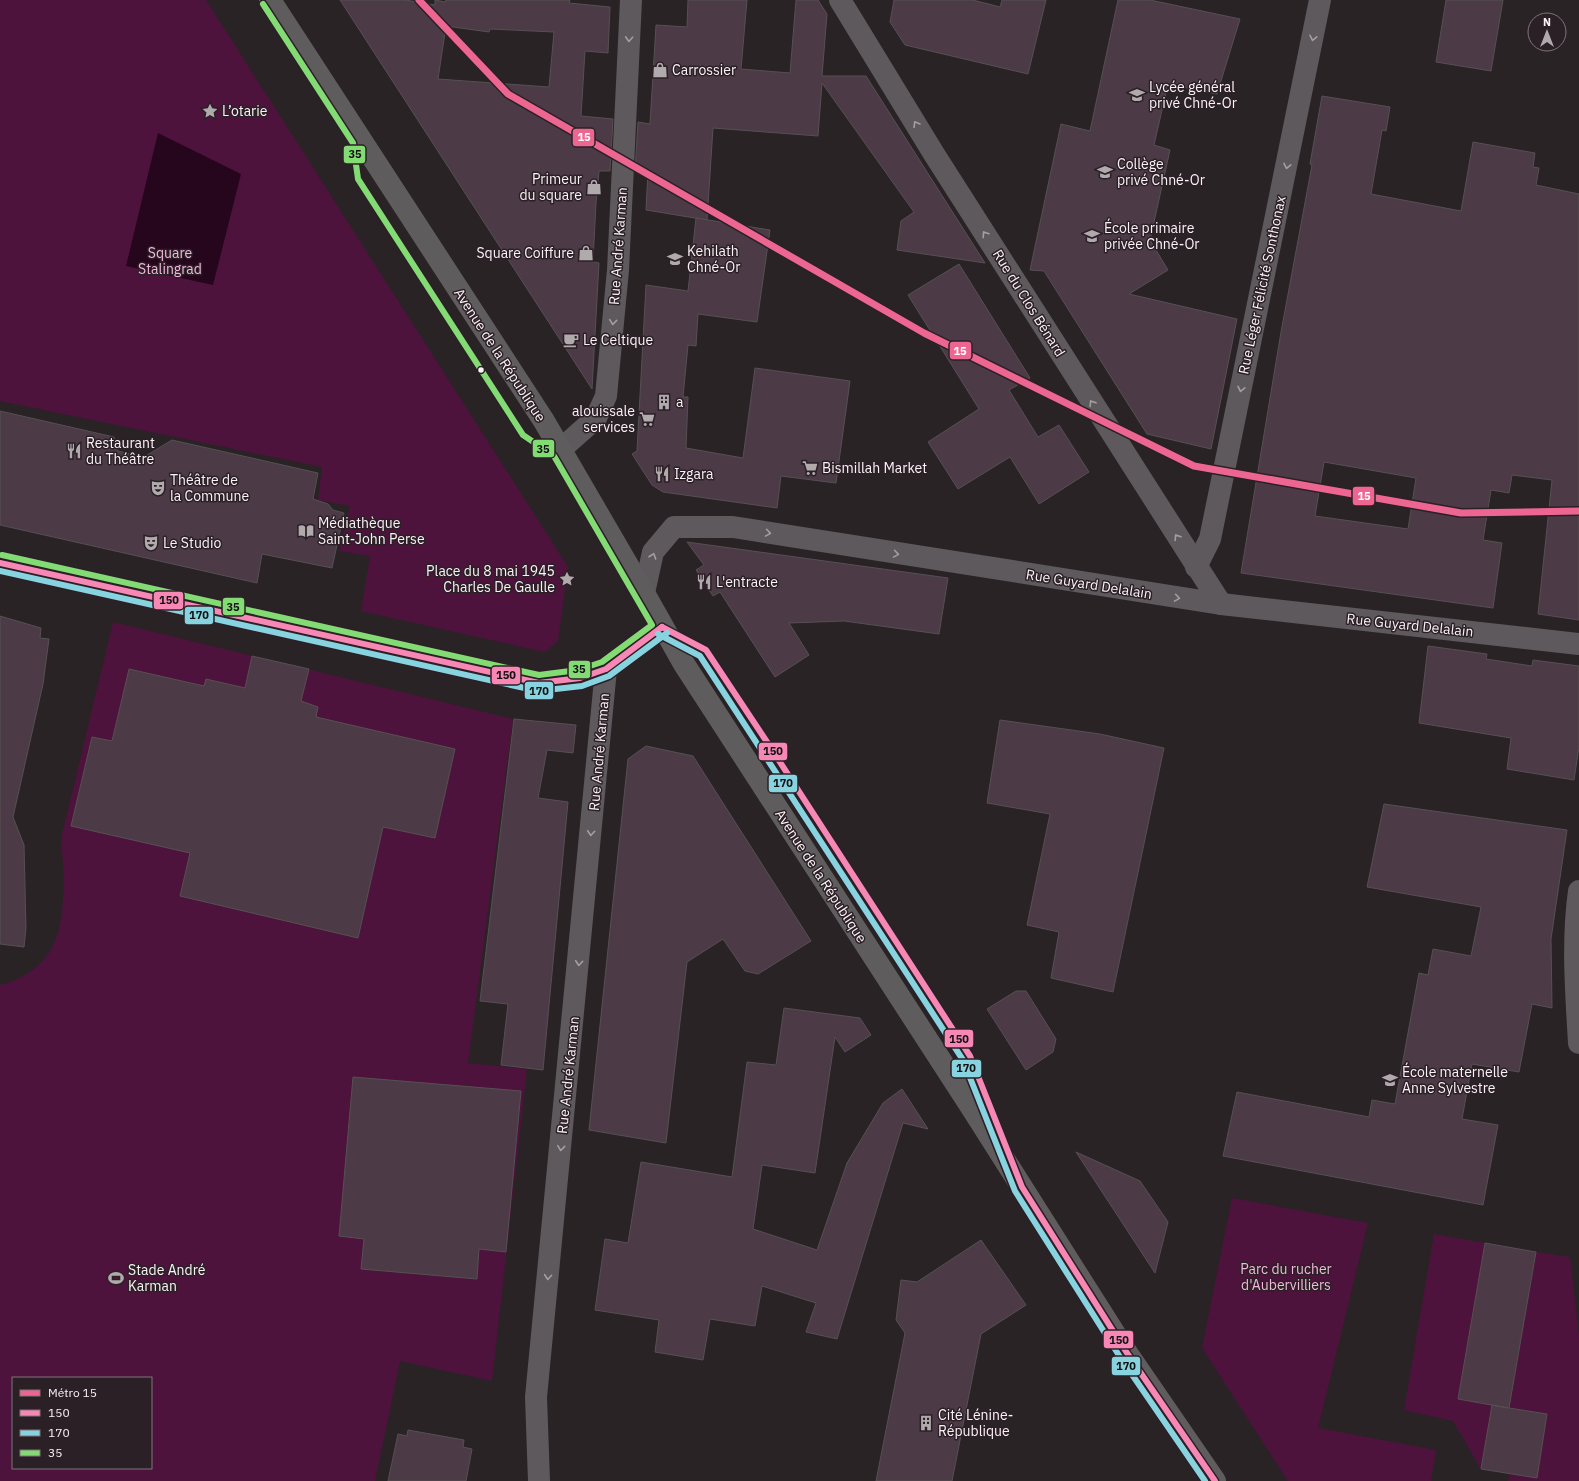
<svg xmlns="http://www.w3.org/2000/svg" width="1579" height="1481" font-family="'IBM Plex Sans',sans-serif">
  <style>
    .green { fill: #4e133c; fill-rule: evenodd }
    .water { fill: #26061c }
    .building { fill: #4c3b46; stroke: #565053; fill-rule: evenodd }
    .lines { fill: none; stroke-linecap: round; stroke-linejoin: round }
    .minor { stroke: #5d595c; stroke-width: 22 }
    .secondary { stroke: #5f5c5d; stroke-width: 22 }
    .bus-1-casing { stroke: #2c2027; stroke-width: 9 }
    .bus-2-casing { stroke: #2c2027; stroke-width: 9 }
    .bus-3-casing { stroke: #2c2027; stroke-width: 9 }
    .bus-1 { stroke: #f788b5; stroke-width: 6 }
    .bus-2 { stroke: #87d3df; stroke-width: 6 }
    .bus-3 { stroke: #82dc73; stroke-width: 6 }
    .metro-1-casing { stroke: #2c2027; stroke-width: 10 }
    .metro-1 { stroke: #ed6691; stroke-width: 7 }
    .oneway { stroke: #a49ea1 }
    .bus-dot { fill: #faf2f6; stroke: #2c2027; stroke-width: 1.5 }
    .labels { text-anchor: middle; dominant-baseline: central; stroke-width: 3; stroke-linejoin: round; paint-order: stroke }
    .poi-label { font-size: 14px; fill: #faf2f6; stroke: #2c2027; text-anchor: start }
    .street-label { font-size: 14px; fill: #faf2f6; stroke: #2c2027 }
    .park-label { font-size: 14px; fill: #f5b6dc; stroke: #2c2027 }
    .line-badge { stroke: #2c2027; stroke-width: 1.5 }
    .badge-label { font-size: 11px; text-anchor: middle; font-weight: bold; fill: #fff }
    .pale-badge-label { font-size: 11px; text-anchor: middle; font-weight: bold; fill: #111 }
  </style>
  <rect width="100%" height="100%" fill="#292326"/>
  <g class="green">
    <path d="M0,0h206l362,567 -10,74 -13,11 -184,-41 9,-55 -31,-5 11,-45 -32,-6 4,-33 -322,-66z"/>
    <path d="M113,622l400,97 -45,344 59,6 -35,312 -92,-20 -25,120h-375v-496c20,-4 44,-20 53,-39 14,-29 11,-77 8,-107zM13,1378h138v90h-138z"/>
    <path d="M1232,1198l136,25 -50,205 118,22 -5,31h-143l-86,-133z"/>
    <path d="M1434,1234l51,9 7,162 -11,64 -28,-48 -49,-11z"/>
    <path d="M1536,1252l34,5 9,79v145h-71l2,-7 27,4 10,-64 -38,-6z"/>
  </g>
  <path class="water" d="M158,133l83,41 -28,111 -87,-19z"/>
  <g class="building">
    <path d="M340,0h65l30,5v-5l10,2 1,-2h124l-1,3 41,4 -2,46 -23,-2 -4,65 32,3 -3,52h-11l-3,32 -3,59 6,1 -7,126zM446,26l43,6 1,-3 64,3 -5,55 -111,-8z"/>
    <path d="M688,0h59l-6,69 49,4 6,-73h22l9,14 -5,62h44l119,187 -88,-13 4,-29 13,-9 -92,-129 -4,53 -105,-8 -6,92 -61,-10 2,-39h-13l3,-49 12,2 6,-99 31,2z"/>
    <path d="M894,0h79l27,7 2,-7h44l-18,74 -123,-29 -15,-23z"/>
    <path d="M1118,0h32l90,19 -23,75 -49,-10 -14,61 16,5 -20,90 18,30 -39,24 108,25 -26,130 -64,-15 -103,-163 -14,-1 31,-146 29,7z"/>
    <path d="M1446,0h57l-12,71 -55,-9z"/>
    <path d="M1322,96l68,11 -4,24 -4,-1 -11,64 90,17 12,-69 62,11 -2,14 6,1 -3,17 43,9v426l-41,-6 14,-134 -40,-5 -3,18 -18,-3 -8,50 19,3 -9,65 -252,-35 40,-241 31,-167 -2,-1zM1324,462l92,16 -8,51 -93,-13z"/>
    <path d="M696,218l74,12 -13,92 -59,-8 -2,32 -8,-1 -5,52h5l-2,51 57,10 12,-90 95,13 -14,102 -55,-7 -4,32 -114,-16 -11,-7 -20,-31 5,-3 9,-166 42,6z"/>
    <path d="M959,264l71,114 -21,12 29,47 21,-12 30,47 -50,32 -29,-47 -52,32 -30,-47 51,-33 -71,-114z"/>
    <path d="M0,411l114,26 4,14 26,6 28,-17 146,33 -5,26 15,5 5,6 11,3 -12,55 -70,-14 -5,29 -257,-58z"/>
    <path d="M687,542l261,36 -9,56 -95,-13 -55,2 20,32 -34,22 -55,-85 -7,4 -17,-26 8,-5z"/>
    <path d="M0,616l41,12 -1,10 9,1 -6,45 -30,133 11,28 2,83 -2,19 -24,-3z"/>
    <path d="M1428,646l59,8 -1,5 46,7 1,-6 46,6v81l-5,33 -67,-11 4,-31 -92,-15z"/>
    <path d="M252,656l57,13 -8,32 17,6 -2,10 139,32 -20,89 -52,-11 -25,111 -178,-42 10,-43 -119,-27 21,-89 20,4 17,-72 75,17 2,-7 39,9z"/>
    <path d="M514,719l62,6 -3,28 -26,-3 -9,48 30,4 -25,268 -42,-5 7,-61 -28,-3z"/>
    <path d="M1000,720l100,14 64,14 -51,244 -62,-14 8,-46 -32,-7 23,-111 -63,-11z"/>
    <path d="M646,746l47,10 118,185 -53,33 -13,-3 -22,-32 -36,23 -21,181 -77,-13 39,-371z"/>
    <path d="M1384,804l183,26 -16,109 1,69 -20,-4 -13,68 -47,-8 -10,55 36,6 -15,80 -260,-49 14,-64 132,25 3,-17 23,4 24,-131 9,2 5,-26 38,7 10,-49 -114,-20z"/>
    <path d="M1016,991h10l30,48 -3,13 -27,18 -39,-61z"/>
    <path d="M784,1008l76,10 11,17 -26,17 -10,-15 -20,136 -53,-8 -9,64 64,21 30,-87 36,-60 19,-14 26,40 -25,-6 -66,216 -31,-7 10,-29 -54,-17 -7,40 -45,-7 -7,41 -48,-8 4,-32 -64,-10 10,-71 23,4 13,-81 91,15 15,-115 29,3z"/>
    <path d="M353,1077l168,14 -15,161 -27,-3 -2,30 -116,-10 3,-30 -25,-3z"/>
    <path d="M1076,1152l64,29 28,41 -13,51z"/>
    <path d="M981,1240l45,65 -45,29 -29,147h-76l29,-148 -9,-13 5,-40 16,2z"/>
    <path d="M1485,1243l51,9 -27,156 38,6 -10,64 -56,-9 11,-64 16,3 -50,-9z"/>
    <path d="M408,1430l56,10 -1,7 9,2 -6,32h-78l10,-47 9,2z"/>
  </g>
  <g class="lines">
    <g class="minor">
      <path d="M840,0l94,154 287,450"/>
      <path d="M560,450l36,-32 10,-22 12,-126 13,-270"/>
      <path d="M0,563l539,120 41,-5 26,-9 56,-42"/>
      <path d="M1196,567l14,-28 110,-539"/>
      <path d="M644,593l9,-41 21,-25h59l488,77 358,40"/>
      <path d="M1579,891c-7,50 -3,101 0,152"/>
      <path d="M539,1481l-3,-84 70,-728"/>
    </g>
    <path class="secondary" d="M270,0l274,421 100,172 40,71 289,446 154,243 88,128"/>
    <defs>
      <g id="bus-1">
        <path d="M0,563l539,120 41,-5 26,-9 56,-42"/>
        <path d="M662,627l44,23 61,92 203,314 52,131 105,166 88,128"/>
      </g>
      <g id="bus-2">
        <path d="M0,571l538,120 44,-5 27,-10 58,-43"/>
        <path d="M658,634l42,22 263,404 52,131 105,166 85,124"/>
      </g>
      <path id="bus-3" d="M2,555l537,120 39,-5 24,-8 50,-37 -98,-169 -31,-21 -165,-256 -5,-36 -90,-139"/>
    </defs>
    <use href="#bus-1" class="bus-1-casing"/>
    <use href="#bus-2" class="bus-2-casing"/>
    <use href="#bus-3" class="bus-3-casing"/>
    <use href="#bus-1" class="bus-1"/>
    <use href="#bus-2" class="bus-2"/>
    <use href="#bus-3" class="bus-3"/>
    <defs>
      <path id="metro-1" d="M419,0l89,94 416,239 270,133 267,47 118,-2"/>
    </defs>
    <use href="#metro-1" class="metro-1-casing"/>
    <use href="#metro-1" class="metro-1"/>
  </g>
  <defs><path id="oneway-chevron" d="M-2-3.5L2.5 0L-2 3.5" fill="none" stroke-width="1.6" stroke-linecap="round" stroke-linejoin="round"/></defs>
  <g class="oneway">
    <use href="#oneway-chevron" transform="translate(1313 38) rotate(102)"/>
    <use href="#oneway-chevron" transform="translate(629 39) rotate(93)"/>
    <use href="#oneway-chevron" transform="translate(916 124) rotate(-121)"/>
    <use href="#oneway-chevron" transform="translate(1287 166) rotate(102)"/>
    <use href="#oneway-chevron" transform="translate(985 234) rotate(-123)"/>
    <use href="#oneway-chevron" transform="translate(613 322) rotate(96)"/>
    <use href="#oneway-chevron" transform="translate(1241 389) rotate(102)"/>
    <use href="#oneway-chevron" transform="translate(1092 403) rotate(-122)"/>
    <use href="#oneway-chevron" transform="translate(768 533) rotate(9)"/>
    <use href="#oneway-chevron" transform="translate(1177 537) rotate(-122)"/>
    <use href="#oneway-chevron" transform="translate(896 554) rotate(9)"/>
    <use href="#oneway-chevron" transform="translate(653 556) rotate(-71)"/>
    <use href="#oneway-chevron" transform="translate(1177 598) rotate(9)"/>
    <use href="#oneway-chevron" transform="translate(591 833) rotate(95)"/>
    <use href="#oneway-chevron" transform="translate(579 963) rotate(95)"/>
    <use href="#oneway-chevron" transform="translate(561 1148) rotate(96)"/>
    <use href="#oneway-chevron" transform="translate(548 1277) rotate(95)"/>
  </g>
  <defs>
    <symbol id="shop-bare" viewBox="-9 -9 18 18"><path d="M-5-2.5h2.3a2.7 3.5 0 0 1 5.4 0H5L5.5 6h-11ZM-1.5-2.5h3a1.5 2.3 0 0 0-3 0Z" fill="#b1aaad" stroke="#2c2027" stroke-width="2.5" paint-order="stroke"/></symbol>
    <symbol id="school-bare" viewBox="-9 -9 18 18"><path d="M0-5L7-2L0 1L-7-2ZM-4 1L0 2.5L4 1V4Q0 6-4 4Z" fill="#b1aaad" stroke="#2c2027" stroke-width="2.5" paint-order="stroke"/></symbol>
    <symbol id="sight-bare" viewBox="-9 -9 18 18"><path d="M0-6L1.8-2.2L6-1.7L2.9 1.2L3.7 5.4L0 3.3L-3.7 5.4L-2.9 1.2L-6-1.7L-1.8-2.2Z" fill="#b1aaad" stroke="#2c2027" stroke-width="2.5" paint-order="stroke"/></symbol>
    <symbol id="cafe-bare" viewBox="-9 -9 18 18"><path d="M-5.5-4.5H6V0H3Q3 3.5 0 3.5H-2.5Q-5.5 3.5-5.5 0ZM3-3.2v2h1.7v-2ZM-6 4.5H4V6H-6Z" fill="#b1aaad" stroke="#2c2027" stroke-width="2.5" paint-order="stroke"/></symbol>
    <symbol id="building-bare" viewBox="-9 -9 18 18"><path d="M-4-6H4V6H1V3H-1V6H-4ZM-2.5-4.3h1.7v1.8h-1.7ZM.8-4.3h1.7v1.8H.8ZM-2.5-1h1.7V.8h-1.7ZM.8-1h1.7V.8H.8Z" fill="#b1aaad" stroke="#2c2027" stroke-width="2.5" paint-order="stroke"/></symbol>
    <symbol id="supermarket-bare" viewBox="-9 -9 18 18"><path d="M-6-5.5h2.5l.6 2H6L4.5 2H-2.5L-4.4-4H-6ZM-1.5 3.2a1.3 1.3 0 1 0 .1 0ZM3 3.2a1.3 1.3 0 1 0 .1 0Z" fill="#b1aaad" stroke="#2c2027" stroke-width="2.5" paint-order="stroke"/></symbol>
    <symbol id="restaurant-bare" viewBox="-9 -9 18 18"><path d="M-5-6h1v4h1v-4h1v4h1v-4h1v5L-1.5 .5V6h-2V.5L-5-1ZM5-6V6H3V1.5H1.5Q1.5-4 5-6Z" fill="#b1aaad" stroke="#2c2027" stroke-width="2.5" paint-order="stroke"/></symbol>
    <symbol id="theatre-bare" viewBox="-9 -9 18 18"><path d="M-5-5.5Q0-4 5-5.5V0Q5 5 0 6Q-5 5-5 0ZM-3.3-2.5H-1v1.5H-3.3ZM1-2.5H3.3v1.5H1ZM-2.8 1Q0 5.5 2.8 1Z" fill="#b1aaad" stroke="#2c2027" stroke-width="2.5" paint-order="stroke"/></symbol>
    <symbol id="library-bare" viewBox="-9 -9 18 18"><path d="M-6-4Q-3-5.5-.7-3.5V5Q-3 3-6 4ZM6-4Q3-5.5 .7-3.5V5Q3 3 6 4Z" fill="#b1aaad" stroke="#2c2027" stroke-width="2.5" paint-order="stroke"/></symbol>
    <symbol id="stadium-bare" viewBox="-9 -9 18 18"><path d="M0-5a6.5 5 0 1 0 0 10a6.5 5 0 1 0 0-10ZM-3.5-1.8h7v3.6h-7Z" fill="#b1aaad" stroke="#2c2027" stroke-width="2.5" paint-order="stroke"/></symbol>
  </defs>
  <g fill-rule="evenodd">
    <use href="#shop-bare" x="649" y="59" width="22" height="22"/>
    <use href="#school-bare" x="1126" y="84" width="22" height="22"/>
    <use href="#sight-bare" x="199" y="100" width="22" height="22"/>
    <use href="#school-bare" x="1094" y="161" width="22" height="22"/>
    <use href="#shop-bare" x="583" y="176" width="22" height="22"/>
    <use href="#school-bare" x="1081" y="225" width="22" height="22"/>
    <use href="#shop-bare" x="575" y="242" width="22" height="22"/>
    <use href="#school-bare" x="664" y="248" width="22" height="22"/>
    <use href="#cafe-bare" x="560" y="329" width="22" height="22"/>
    <use href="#building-bare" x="653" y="391" width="22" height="22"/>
    <use href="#supermarket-bare" x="636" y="408" width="22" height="22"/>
    <use href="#restaurant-bare" x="63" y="440" width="22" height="22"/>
    <use href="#supermarket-bare" x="799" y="457" width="22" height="22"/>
    <use href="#restaurant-bare" x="651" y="463" width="22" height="22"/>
    <use href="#theatre-bare" x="147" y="477" width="22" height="22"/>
    <use href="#library-bare" x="295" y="520" width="22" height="22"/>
    <use href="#theatre-bare" x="140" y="532" width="22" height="22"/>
    <use href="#sight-bare" x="556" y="568" width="22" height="22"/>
    <use href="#restaurant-bare" x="693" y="571" width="22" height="22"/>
    <use href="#school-bare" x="1379" y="1069" width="22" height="22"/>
    <use href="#stadium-bare" x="105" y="1267" width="22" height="22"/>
    <use href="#building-bare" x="915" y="1412" width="22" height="22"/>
  </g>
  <circle class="bus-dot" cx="481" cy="370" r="3.5"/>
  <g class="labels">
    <g class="poi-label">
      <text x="672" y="70">Carrossier</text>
      <text x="1149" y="87">Lycée général<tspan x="1149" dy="16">privé Chné-Or</tspan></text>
      <text x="222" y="111">L’otarie</text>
      <text x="1117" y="164">Collège<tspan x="1117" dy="16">privé Chné-Or</tspan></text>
      <text x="582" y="179" text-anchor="end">Primeur<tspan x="582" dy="16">du square</tspan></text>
      <text x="1104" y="228">École primaire<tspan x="1104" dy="16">privée Chné-Or</tspan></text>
      <text x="687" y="251">Kehilath<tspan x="687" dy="16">Chné-Or</tspan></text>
      <text x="574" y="253" text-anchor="end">Square Coiffure</text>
      <text x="583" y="340">Le Celtique</text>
      <text x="676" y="402">a</text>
      <text x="635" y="411" text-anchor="end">alouissale<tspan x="635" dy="16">services</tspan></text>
      <text x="86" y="443">Restaurant<tspan x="86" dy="16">du Théâtre</tspan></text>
      <text x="822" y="468">Bismillah Market</text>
      <text x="674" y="474">Izgara</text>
      <text x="170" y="480">Théâtre de<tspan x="170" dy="16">la Commune</tspan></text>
      <text x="318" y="523">Médiathèque<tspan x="318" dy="16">Saint-John Perse</tspan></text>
      <text x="163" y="543">Le Studio</text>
      <text x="555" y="571" text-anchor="end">Place du 8 mai 1945<tspan x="555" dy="16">Charles De Gaulle</tspan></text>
      <text x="716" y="582">L'entracte</text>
      <text x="1402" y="1072">École maternelle<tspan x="1402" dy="16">Anne Sylvestre</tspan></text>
      <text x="128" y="1270">Stade André<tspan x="128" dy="16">Karman</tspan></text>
      <text x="938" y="1415">Cité Lénine-<tspan x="938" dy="16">République</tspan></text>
    </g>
    <g class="street-label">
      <text transform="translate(618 246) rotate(-86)">Rue André Karman</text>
      <text transform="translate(1262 285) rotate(-78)">Rue Léger Félicité Sonthonax</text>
      <text transform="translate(1029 303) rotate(58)">Rue du Clos Bénard</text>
      <text transform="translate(500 355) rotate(57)">Avenue de la République</text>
      <text transform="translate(1089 584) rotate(9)">Rue Guyard Delalain</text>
      <text transform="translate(1410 625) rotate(6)">Rue Guyard Delalain</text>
      <text transform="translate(599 752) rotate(-85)">Rue André Karman</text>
      <text transform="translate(821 876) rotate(57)">Avenue de la République</text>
      <text transform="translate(568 1075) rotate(-84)">Rue André Karman</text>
    </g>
    <g class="park-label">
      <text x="170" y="253">Square<tspan x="170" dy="16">Stalingrad</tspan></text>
      <text x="1286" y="1269">Parc du rucher<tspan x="1286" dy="16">d'Aubervilliers</tspan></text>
    </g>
  </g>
  <g class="line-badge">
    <rect x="572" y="128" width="23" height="19" rx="4" fill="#ed6691"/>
    <rect x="343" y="145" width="23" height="19" rx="4" fill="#82dc73"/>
    <rect x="949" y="341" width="23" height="19" rx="4" fill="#ed6691"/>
    <rect x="532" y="439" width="23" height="19" rx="4" fill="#82dc73"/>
    <rect x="1352" y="486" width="23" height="20" rx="4" fill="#ed6691"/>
    <rect x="153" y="591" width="31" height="19" rx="4" fill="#f788b5"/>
    <rect x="222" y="597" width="23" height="19" rx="4" fill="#82dc73"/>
    <rect x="184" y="606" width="30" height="19" rx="4" fill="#87d3df"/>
    <rect x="568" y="660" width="23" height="19" rx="4" fill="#82dc73"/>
    <rect x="491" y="666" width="30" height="19" rx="4" fill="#f788b5"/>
    <rect x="524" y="681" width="30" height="19" rx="4" fill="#87d3df"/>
    <rect x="758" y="742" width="30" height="19" rx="4" fill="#f788b5"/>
    <rect x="768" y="774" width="30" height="19" rx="4" fill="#87d3df"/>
    <rect x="944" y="1029" width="30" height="19" rx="4" fill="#f788b5"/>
    <rect x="951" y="1059" width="31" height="19" rx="4" fill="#87d3df"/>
    <rect x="1103" y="1330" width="31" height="19" rx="4" fill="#f788b5"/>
    <rect x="1111" y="1356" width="30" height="20" rx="4" fill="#87d3df"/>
  </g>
  <g class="badge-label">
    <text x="584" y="141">15</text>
    <text x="960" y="355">15</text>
    <text x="1364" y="500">15</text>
  </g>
  <g class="pale-badge-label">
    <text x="355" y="158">35</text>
    <text x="543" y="453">35</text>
    <text x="169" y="604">150</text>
    <text x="233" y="611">35</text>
    <text x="199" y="619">170</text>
    <text x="579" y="673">35</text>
    <text x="506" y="679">150</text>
    <text x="539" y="695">170</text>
    <text x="773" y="755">150</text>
    <text x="783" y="787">170</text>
    <text x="959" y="1043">150</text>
    <text x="966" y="1072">170</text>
    <text x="1119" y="1344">150</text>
    <text x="1126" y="1370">170</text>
  </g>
  <rect x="12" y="1377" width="140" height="92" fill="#2c2027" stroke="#7e747a"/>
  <rect x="20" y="1390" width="20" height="6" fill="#ed6691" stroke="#7e747a"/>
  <text x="48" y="1397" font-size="12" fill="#faf2f6">Métro 15</text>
  <rect x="20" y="1410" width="20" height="6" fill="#f788b5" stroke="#7e747a"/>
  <text x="48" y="1417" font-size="12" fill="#faf2f6">150</text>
  <rect x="20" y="1430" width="20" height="6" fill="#87d3df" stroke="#7e747a"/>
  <text x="48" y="1437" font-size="12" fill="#faf2f6">170</text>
  <rect x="20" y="1450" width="20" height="6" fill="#82dc73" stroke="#7e747a"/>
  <text x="48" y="1457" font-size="12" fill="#faf2f6">35</text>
  <g transform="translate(1547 32)"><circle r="19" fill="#2c2027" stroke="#7e747a"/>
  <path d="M0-3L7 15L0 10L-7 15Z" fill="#b1aaad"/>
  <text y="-6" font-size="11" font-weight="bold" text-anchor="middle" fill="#faf2f6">N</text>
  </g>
</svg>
